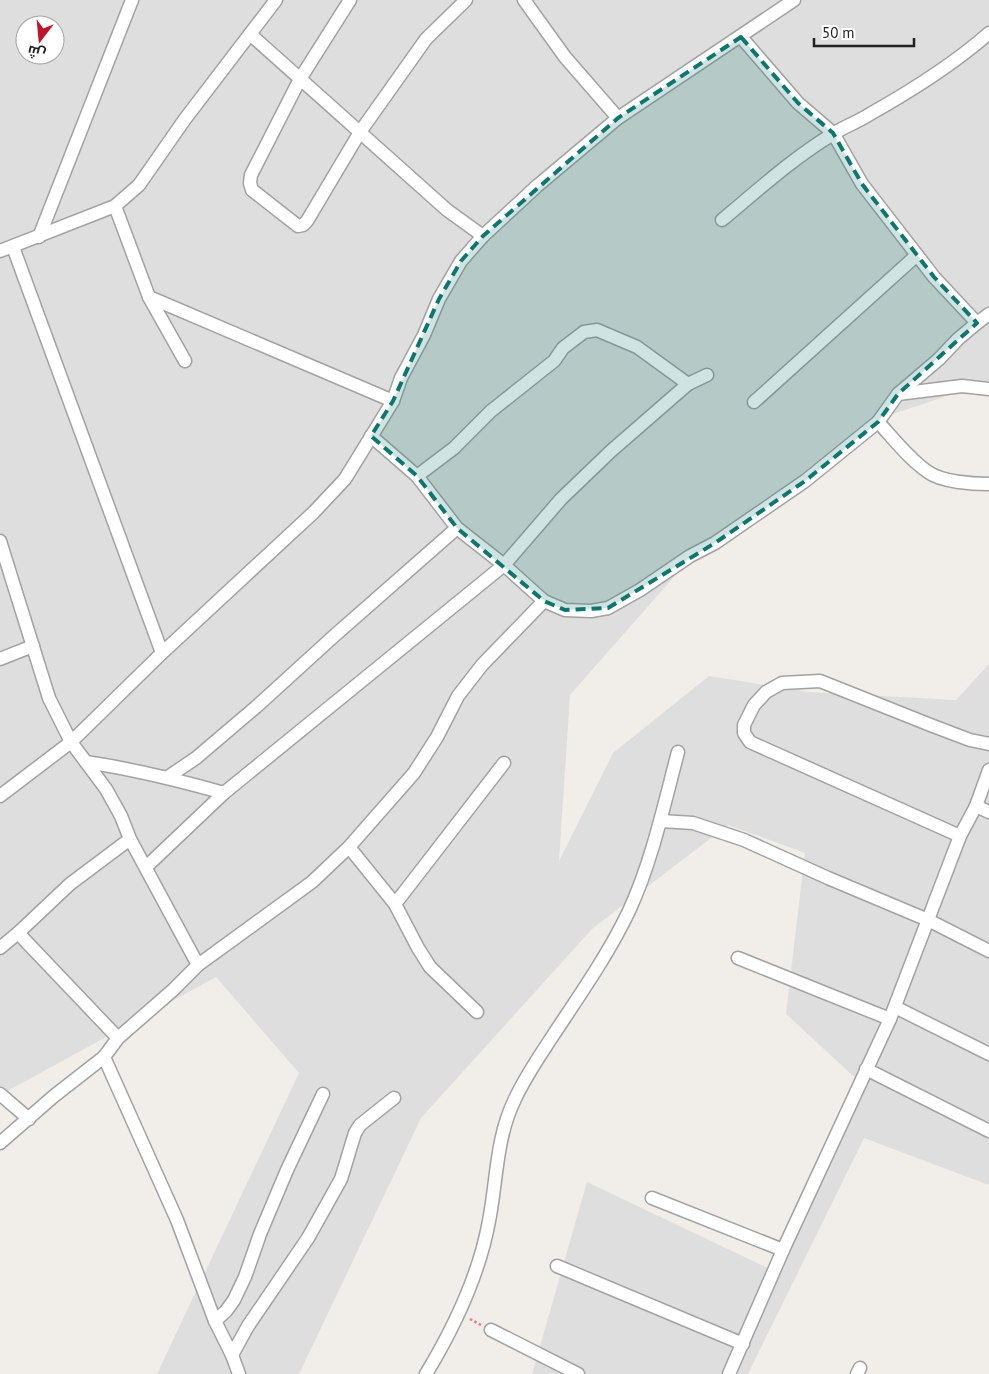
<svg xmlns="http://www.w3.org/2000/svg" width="989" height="1374" font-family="'PT Sans',Cairo,sans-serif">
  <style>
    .residential { fill: #dfdede; fill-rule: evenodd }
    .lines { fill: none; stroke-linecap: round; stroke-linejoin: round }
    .street-casing { stroke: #a2a2a2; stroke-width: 15 }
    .path { stroke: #ee7d7f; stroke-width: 2.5; stroke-dasharray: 2.5 2.5; stroke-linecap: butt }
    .street { stroke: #fff; stroke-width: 12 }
    .marked { fill: #0f766e; fill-opacity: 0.2; stroke: #0f766e; stroke-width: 4; stroke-dasharray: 10 6; stroke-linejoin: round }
  </style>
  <rect width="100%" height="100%" fill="#f1ede9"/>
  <path class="residential" d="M0,0h989v382l-120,40 -182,140 -117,133 -11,166 54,-108 96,-77 100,16 147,8 33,-36v521l-125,-47 -116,236h-216l55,-192 183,87 93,-184 -77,-71 19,-161 -77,-28 -136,104 -171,189 -122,256h-142l142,-301 -83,-96 -216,118zM25,25h30v30h-30z"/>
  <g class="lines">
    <defs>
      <g id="street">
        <path d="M350,0l-50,79 -49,96 -1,8 2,7 46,36 5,-1 4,-4 53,-89 66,-93 40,-39"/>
        <path d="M524,0l41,57 53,61"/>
        <path d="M250,34l197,176 36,26"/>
        <path d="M741,37l57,66 35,30 29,51 72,93 43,46 12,-9"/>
        <path d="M115,206l34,91 36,64"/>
        <path d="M722,220c36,-30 71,-62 111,-86 12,-8 25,-12 37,-20 39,-22 85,-51 119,-81"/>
        <path d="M39,237l93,-237"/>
        <path d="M13,247l149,406"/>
        <path d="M0,251l115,-45 24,-21 46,-66 91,-119"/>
        <path d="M149,297l244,104"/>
        <path d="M898,394l64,-8 27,3"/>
        <path d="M754,402l163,-147"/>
        <path d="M878,422c16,17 31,37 50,50 14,10 44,12 61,12"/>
        <path d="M371,436l46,40 40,52 47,37 57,-66 50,-48 77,-67 19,-9"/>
        <path d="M417,476l37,-28 37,-37 63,-50 9,-13 21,-16 13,-2 40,17 51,37"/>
        <path d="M0,541l49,157 22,44 35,47 15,27 9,23 68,126"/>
        <path d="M0,659l33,-13"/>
        <path d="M86,762c47,7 92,18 138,31l280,-228 40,36 21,9 26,1 17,-3 32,-18 50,-34 25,-13 90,-62 73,-59 20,-28 41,-35 19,-20 19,-16"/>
        <path d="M168,777l28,-19 60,-51 78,-71 123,-108"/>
        <path d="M0,796l71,-54 91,-89 152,-141 31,-33 48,-78 8,-23 23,-43 15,-36 22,-38 22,-25 54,-50 81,-68 176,-118"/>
        <path d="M976,806l13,6"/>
        <path d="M661,821l32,2 51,17 84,38 100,42 61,31"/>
        <path d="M960,836l-210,-94 -6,-9v-8l10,-20 12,-13 16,-9 38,-2 113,45 37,14 19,4"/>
        <path d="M349,847l46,57 23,44 12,19 47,45"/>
        <path d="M146,867l78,-74"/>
        <path d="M395,904l109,-141"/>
        <path d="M18,933l100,105"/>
        <path d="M0,948l18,-15 52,-49 60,-45"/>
        <path d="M738,958l152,61"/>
        <path d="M895,1007l94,47"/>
        <path d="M104,1057l73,163 38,101 17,34 7,19"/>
        <path d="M866,1069l123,62"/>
        <path d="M0,1094l29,25"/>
        <path d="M0,1143l54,-47 50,-39 14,-19 55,-48 25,-25 114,-83 37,-35 65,-74 23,-36 21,-41 24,-31 62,-64"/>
        <path d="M652,1198l131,52"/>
        <path d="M557,1266l186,78"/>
        <path d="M215,1321l11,-10 8,-11 11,-23 15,-43 27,-64 36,-76"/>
        <path d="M491,1330l87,44"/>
        <path d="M232,1355l16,-29 60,-88 33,-59 14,-46 5,-8 34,-27"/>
        <path d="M426,1374c29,-48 53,-98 63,-153 8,-41 7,-84 26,-122 10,-22 24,-42 37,-62 27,-41 56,-82 77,-126 23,-50 35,-106 49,-159"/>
        <path d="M729,1374l54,-124 107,-231 70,-183 16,-30 13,-36"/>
        <path d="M857,1374l3,-6"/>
      </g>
    </defs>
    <use href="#street" class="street-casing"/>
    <path class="path" d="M470,1319l11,6"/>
    <use href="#street" class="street"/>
  </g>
  <path class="marked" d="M741,37l57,66 35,30 29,51 72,93 43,46 -79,71 -20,28 -73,59 -90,62 -107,65 -43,2 -21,-9 -87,-73 -40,-52 -46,-40 22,-35 46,-102 22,-38 22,-25 135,-118z"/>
  <g transform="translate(40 40) rotate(196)"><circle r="24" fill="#ffffff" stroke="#a6a6a6"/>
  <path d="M0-4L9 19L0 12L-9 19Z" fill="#c01228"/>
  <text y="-8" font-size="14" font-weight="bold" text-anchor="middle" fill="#212121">ش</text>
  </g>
  <path d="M814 38v8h100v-8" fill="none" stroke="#212121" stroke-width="2.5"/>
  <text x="822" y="38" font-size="15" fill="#212121" stroke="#ffffff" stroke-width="4" paint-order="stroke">50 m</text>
</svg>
